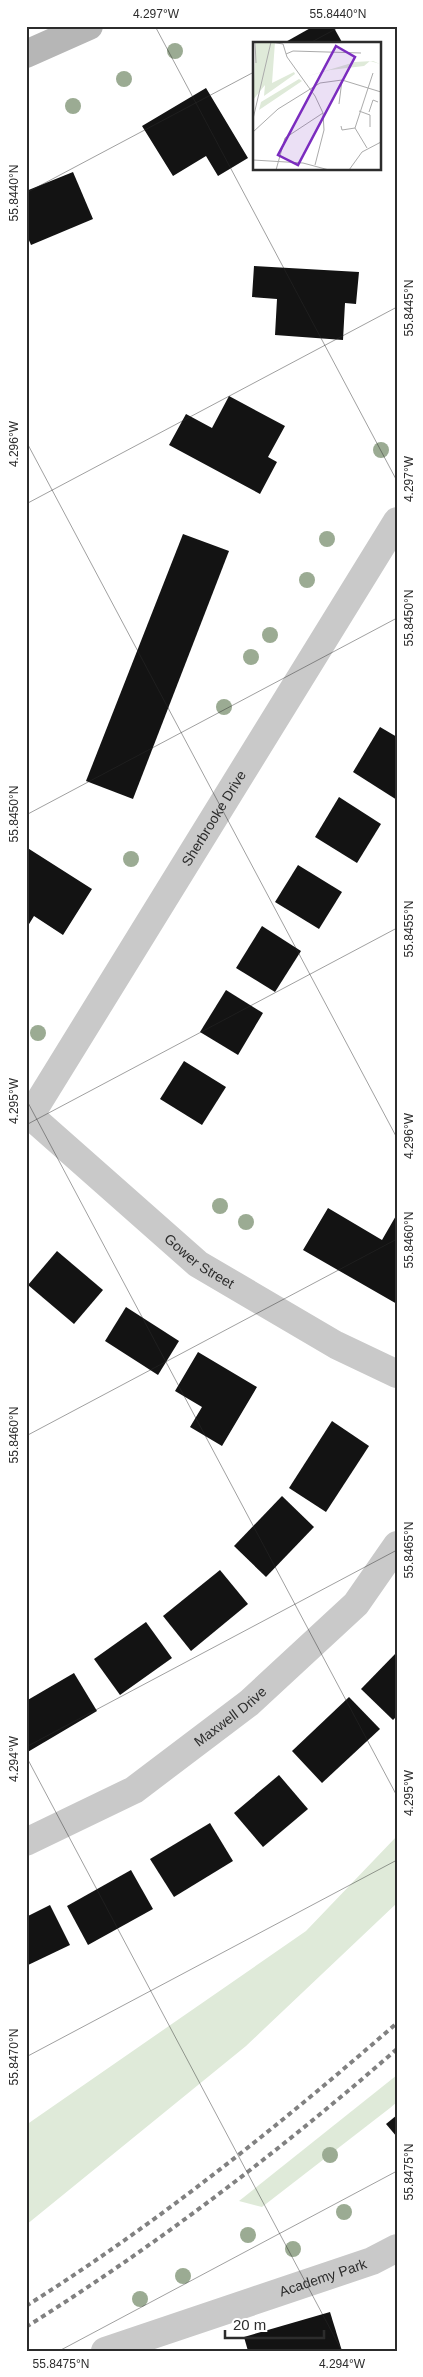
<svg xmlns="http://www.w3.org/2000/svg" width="423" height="2377" font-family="Arial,sans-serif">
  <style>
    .green { fill: #dfead9 }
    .building { fill: #131313 }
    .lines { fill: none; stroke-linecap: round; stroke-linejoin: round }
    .street { stroke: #c9c9c9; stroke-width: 28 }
    .secondary { stroke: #b6b6b6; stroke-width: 28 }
    .rail { stroke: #818181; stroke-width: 4; stroke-dasharray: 5 4; stroke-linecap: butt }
    .tree { fill: #9bab93 }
    .ticks { fill: none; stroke: #2c2c2c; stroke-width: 1; stroke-opacity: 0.45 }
    .labels { text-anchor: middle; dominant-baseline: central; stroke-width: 5; stroke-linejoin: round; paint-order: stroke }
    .street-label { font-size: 14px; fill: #2c2c2c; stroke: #fff }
    .inset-road { fill: none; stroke: #ababab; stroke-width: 1 }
    .view { fill: #7b2cbf; fill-opacity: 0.15; stroke: #7b2cbf; stroke-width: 2.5 }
    .inset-edge { fill: none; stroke: #2c2c2c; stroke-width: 2.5 }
    .neatline { fill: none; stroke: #2c2c2c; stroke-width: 2 }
    .ticks-label { font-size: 12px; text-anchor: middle; fill: #2c2c2c }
  </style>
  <rect width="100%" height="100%" fill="#fff"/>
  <g class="green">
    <path d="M397,1836v67l-151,143 -220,179v-100l280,-194z"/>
    <path d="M397,2075v27l-7,6 -128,99 -23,-6z"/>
  </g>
  <g class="building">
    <path d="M314,26h19l10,18h-61z"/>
    <path d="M206,88l42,70 -30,18 -12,-20 -33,20 -31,-50z"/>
    <path d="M73,172l20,47 -62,26 -5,-12v-42z"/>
    <path d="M254,266l105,6 -3,32 -11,-1 -2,37 -68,-5 2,-36 -25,-2z"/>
    <path d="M229,396l56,30 -17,31 9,5 -17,32 -91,-49 17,-31 26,14z"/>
    <path d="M183,534l46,17 -96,248 -47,-18z"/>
    <path d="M380,727l17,10v63l-44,-28z"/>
    <path d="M339,797l42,27 -24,39 -42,-26z"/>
    <path d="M26,847l66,42 -29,46 -29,-19 -8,13z"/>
    <path d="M298,865l44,27 -23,37 -44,-27z"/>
    <path d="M262,926l39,25 -26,41 -39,-24z"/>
    <path d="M226,990l37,23 -25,42 -38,-23z"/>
    <path d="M184,1061l42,26 -24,38 -42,-26z"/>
    <path d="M328,1208l54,32 15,-26v90l-94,-54z"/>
    <path d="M57,1251l46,39 -29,34 -46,-39z"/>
    <path d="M126,1307l53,34 -21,34 -53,-34z"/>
    <path d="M198,1352l59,35 -35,59 -32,-19 12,-20 -27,-16z"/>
    <path d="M332,1421l37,25 -43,66 -37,-24z"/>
    <path d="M282,1496l32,31 -48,50 -32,-31z"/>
    <path d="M220,1570l28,34 -57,47 -28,-35z"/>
    <path d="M146,1622l26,36 -52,37 -26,-36z"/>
    <path d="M397,1652v64l-4,4 -32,-31z"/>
    <path d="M74,1673l23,38 -71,42v-52z"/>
    <path d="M349,1697l31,32 -58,54 -30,-32z"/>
    <path d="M279,1775l29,34 -45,38 -29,-34z"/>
    <path d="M210,1823l23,38 -59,36 -24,-38z"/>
    <path d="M131,1870l22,39 -65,36 -21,-39z"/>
    <path d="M50,1905l20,40 -44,21v-49z"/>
    <path d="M397,2115v22l-11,-13z"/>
    <path d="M330,2312l12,39h-94l-4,-14z"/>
  </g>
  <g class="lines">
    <g class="street">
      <path id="s1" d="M26,1112l172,152 138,81 61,29"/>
      <path id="s2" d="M30,1116l367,-595"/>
      <path id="s3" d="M26,1842l108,-52 115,-87 107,-99 41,-59"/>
      <path id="s4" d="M105,2351l267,-90 25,-13"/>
    </g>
    <path class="secondary" d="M26,54l63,-28"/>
    <g class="rail">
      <path d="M26,2306c132,-83 254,-181 371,-283"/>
      <path d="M26,2327c131,-82 254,-176 371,-278"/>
    </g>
  </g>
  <g class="tree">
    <circle cx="175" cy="51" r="8"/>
    <circle cx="124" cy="79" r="8"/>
    <circle cx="73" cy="106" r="8"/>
    <circle cx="381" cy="450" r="8"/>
    <circle cx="327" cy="539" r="8"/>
    <circle cx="307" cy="580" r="8"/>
    <circle cx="270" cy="635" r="8"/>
    <circle cx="251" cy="657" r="8"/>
    <circle cx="224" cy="707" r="8"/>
    <circle cx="131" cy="859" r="8"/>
    <circle cx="38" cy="1033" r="8"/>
    <circle cx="220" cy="1206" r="8"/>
    <circle cx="246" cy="1222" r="8"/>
    <circle cx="330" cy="2155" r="8"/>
    <circle cx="344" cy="2212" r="8"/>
    <circle cx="248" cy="2235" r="8"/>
    <circle cx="293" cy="2249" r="8"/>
    <circle cx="183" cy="2276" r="8"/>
    <circle cx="140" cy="2299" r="8"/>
  </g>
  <path class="ticks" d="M155,26l242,455M308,44l33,-18M26,193l228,-121M26,441l371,697M26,504l371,-197M26,815l371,-197M26,1099l371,697M26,1125l371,-197M26,1436l371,-197M26,1747l371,-197M26,1756l316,595M26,2057l371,-197M59,2351l338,-180"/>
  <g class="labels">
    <g class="street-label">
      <text stroke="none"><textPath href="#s2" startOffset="350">Sherbrooke Drive</textPath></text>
      <text stroke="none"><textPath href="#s1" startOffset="229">Gower Street</textPath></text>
      <text stroke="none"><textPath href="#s3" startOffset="241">Maxwell Drive</textPath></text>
      <text stroke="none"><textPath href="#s4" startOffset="230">Academy Park</textPath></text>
    </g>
  </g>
  <g transform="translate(253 42)">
    <rect width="128" height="128" fill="#fff"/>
    <path d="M3,0h19l-3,41 22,-11 1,2 -31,22 1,-11 -12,15zM117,19l-6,5 -34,4 -25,7 50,-15 18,-1 7,3zM46,37l3,2 -43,29 2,-8z" fill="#dfead9"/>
    <path class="inset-road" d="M2,0l1,21M17,0l13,2 4,13 28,39 8,17 1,17 -9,35M33,12l7,-3 68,2M86,62l3,-24M106,69l11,4v12M116,70l4,-12 5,2M0,77l18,-77M88,84l1,4 13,-2M0,90l25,-23 42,-26 22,-3 39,12M114,106l-12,-20 18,-55M0,118l50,3 26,7M23,128l9,-32 38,-25M96,128l13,-18 19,-10"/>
    <path class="view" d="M83,4l19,11 -57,108 -20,-10z"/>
    <rect width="128" height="128" class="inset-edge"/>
  </g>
  <rect width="423" height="2377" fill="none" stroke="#ffffff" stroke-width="55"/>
  <path d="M225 2330v8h99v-8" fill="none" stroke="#2c2c2c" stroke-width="2.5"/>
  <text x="233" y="2330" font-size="15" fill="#2c2c2c" stroke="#ffffff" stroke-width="4" paint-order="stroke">20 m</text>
  <rect x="28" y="28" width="368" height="2322" class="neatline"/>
  <g class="ticks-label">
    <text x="156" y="18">4.297°W</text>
    <text x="338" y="18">55.8440°N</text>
    <text transform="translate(14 193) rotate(-90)" y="4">55.8440°N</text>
    <text transform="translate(409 308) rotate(-90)" y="4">55.8445°N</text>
    <text transform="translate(14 444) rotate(-90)" y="4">4.296°W</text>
    <text transform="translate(409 479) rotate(-90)" y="4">4.297°W</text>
    <text transform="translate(409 618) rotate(-90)" y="4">55.8450°N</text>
    <text transform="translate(14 814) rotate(-90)" y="4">55.8450°N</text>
    <text transform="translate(409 929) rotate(-90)" y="4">55.8455°N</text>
    <text transform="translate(14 1101) rotate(-90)" y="4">4.295°W</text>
    <text transform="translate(409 1136) rotate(-90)" y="4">4.296°W</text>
    <text transform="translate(409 1240) rotate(-90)" y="4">55.8460°N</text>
    <text transform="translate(14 1435) rotate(-90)" y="4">55.8460°N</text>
    <text transform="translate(409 1550) rotate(-90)" y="4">55.8465°N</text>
    <text transform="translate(14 1759) rotate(-90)" y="4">4.294°W</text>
    <text transform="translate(409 1793) rotate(-90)" y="4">4.295°W</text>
    <text transform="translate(14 2057) rotate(-90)" y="4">55.8470°N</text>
    <text transform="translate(409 2172) rotate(-90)" y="4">55.8475°N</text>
    <text x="61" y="2368">55.8475°N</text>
    <text x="342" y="2368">4.294°W</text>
  </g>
</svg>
